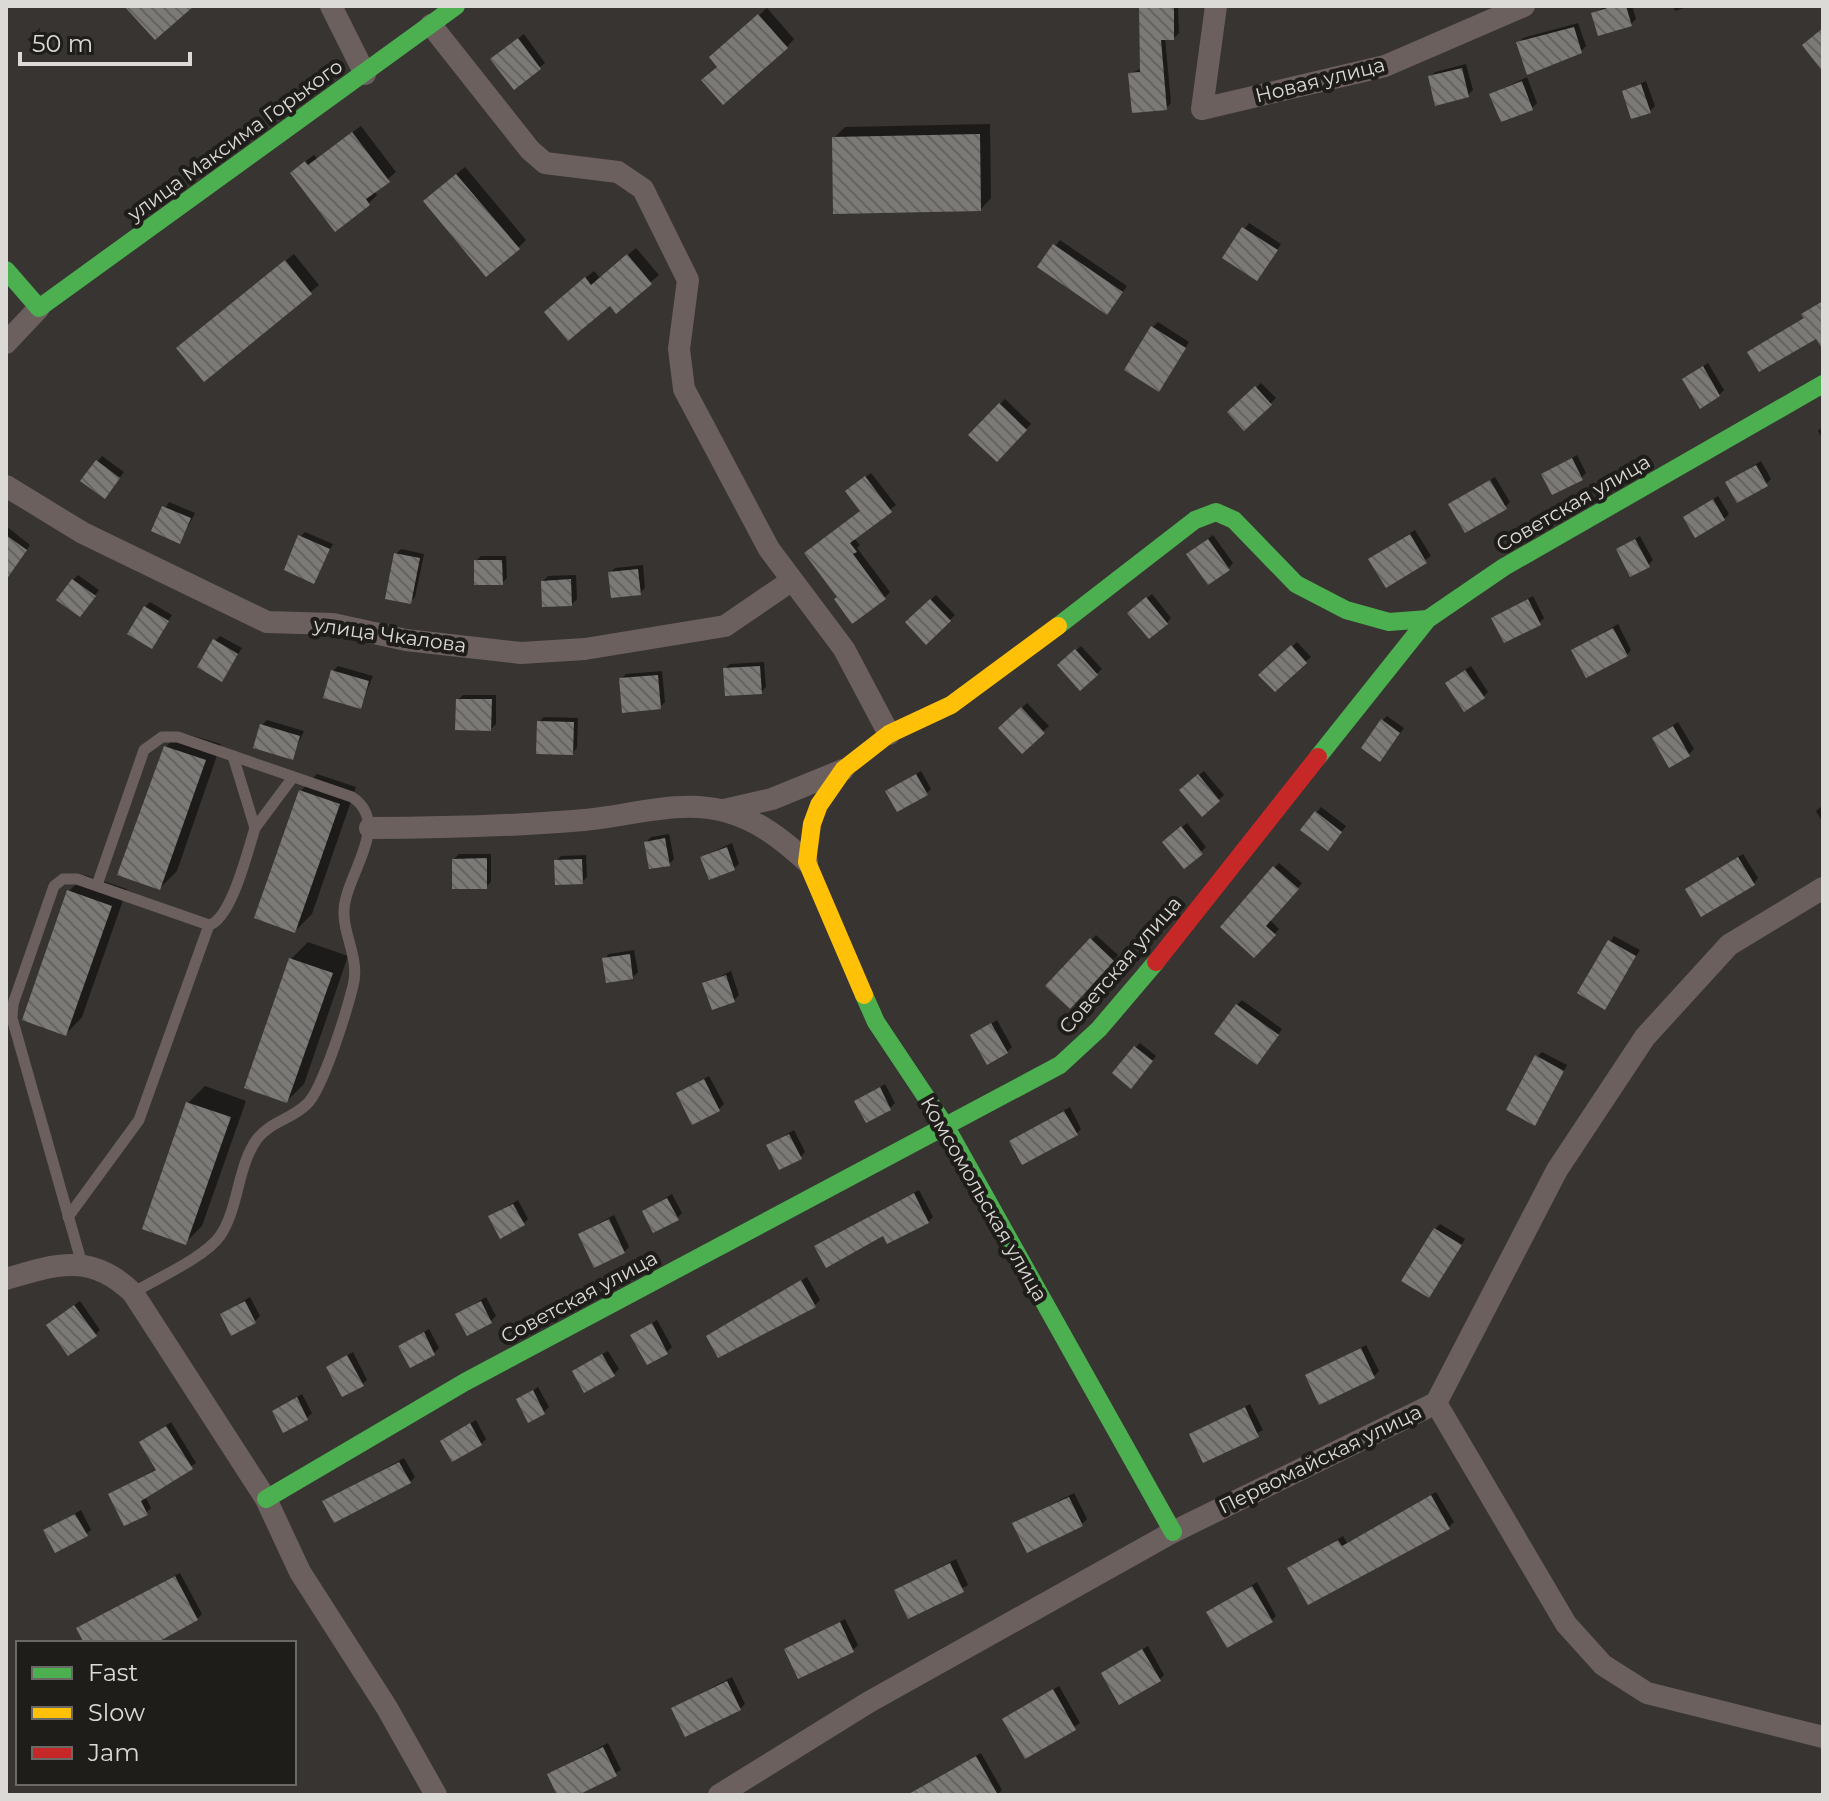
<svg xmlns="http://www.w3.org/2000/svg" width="1829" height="1801" font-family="Montserrat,sans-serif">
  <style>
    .shadow { fill: #0007 }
    .building { fill: url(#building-back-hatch) }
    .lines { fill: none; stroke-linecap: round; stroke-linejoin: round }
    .lane { stroke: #6c605f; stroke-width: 11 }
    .street { stroke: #6c605f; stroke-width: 22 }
    .fast { stroke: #4caf50; stroke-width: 18 }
    .slow { stroke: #ffc107; stroke-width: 18 }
    .jam { stroke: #c62828; stroke-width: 18 }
    .labels { text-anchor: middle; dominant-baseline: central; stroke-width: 8; stroke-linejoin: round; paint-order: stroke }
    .street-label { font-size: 20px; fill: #dcdad6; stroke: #1f1d1a }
  </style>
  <defs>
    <pattern id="building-back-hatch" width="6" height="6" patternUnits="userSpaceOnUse" patternTransform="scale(2)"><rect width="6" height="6" fill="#7c7a77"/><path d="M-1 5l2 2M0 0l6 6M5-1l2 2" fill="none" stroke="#656361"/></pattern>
  </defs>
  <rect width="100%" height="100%" fill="#373431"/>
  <g class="shadow">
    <path d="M1141,6h37l1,27 -5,5h-9l6,65 -5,5 -36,-34 12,-6z"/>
    <path d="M1606,6h26l4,13 -5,5 -37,-11z"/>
    <path d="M1673,6h17l-15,5z"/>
    <path d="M767,8l27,31 -7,8 -68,19v-16z"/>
    <path d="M1578,23l8,23 -5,5 -63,-8 5,-5z"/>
    <path d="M524,34l21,29 -31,25 -17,-34z"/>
    <path d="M1466,64l7,26 -5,5 -38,-18 5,-5z"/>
    <path d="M1527,77l10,26 -5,5 -40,-14z"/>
    <path d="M1646,81l9,25 -5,5 -26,-19z"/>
    <path d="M990,124l1,74 -11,12 -146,-72 11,-11z"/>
    <path d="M361,126l35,46 -22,19 3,4 -8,8 -34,26 -35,-64 14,-10 3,3z"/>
    <path d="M465,167l61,73 -8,8 -85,-54z"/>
    <path d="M1249,223l32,21 -19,29 -37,-16z"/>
    <path d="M1060,240l67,46 -15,22 -72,-42z"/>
    <path d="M636,248l23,27 -43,36 -5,-7h-57l40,-33 6,7z"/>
    <path d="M294,254l25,31 -115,94 -17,-39z"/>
    <path d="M1158,322l31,20 -26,42 -10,-57z"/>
    <path d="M1708,363l16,27 -5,5 -35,-16z"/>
    <path d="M1261,383l15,15 -32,30 -14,-16z"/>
    <path d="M1005,399l26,25 -34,35 -26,-24z"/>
    <path d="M1823,426v13l-5,-8z"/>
    <path d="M1577,455l9,18 -5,5 -38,-3z"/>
    <path d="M102,456l22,16 -15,20 -11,-31z"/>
    <path d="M1761,461l10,18 -5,5 -38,-2z"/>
    <path d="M871,473l25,32 -42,33 6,7 -3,3 33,44 -5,5 -46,-1 -32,-43 55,-43 -10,-23z"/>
    <path d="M1495,477l15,25 -5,5 -54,-3z"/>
    <path d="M1718,496l11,18 -5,5 -39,-2z"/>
    <path d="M169,502l26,11 -15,29 -27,-12z"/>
    <path d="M6,526l24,19 -13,18h-11z"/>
    <path d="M1415,530l16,26 -44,29 -11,-30z"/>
    <path d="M305,532l28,12 -19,37 -14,-44z"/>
    <path d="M1213,535l20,28 -4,5 -36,-18z"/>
    <path d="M1640,536l13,24 -5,5 -30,-16z"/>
    <path d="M401,549l23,5 -9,43 -5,5 -14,-48z"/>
    <path d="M481,556h25l1,22 -5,5 -26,-22z"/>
    <path d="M643,565l2,23 -5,5 -30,-20 5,-5z"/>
    <path d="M78,575l21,15 -15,20 -11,-30z"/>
    <path d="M576,575l1,24 -5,5 -29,-23 5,-5z"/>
    <path d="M1152,594l19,24 -4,5 -32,-15z"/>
    <path d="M936,595l19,20 -29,27 -18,-20z"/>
    <path d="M1533,596l11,22 -5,5 -45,-5z"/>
    <path d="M150,602l22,13 -20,31 -7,-39z"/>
    <path d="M1618,624l13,26 -4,5 -53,-5z"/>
    <path d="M220,636l22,12 -20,31 -7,-38z"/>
    <path d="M1297,642l14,15 -36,32 -14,-14z"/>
    <path d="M1081,646l21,23 -22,19 -20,-23z"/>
    <path d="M764,662l2,25 -5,5 -36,-23 5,-5z"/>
    <path d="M338,666l35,10 -13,31 -27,-36z"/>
    <path d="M1471,666l17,26 -5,5 -31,-19z"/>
    <path d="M662,671l3,31 -5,5 -39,-28 5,-5z"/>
    <path d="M463,695h33v29l-5,5 -33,-29z"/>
    <path d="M1027,703l22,23 -27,25 -22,-23z"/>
    <path d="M1387,716l17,12 -19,26 -3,-33z"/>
    <path d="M544,717l34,1 -1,30 -5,5 -33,-31z"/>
    <path d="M267,720l37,11 -12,26 -30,-32z"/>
    <path d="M1678,722l16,27 -5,5 -35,-16z"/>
    <path d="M180,732l41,12 -44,127 -17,17 4,-139z"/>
    <path d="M921,771l10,18 -5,5 -33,-7z"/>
    <path d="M1204,771l20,24 -22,19 -15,-29z"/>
    <path d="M317,774l39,13 -44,127 -17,17 6,-140z"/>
    <path d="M1823,805v18l-7,-12z"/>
    <path d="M1321,807l25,19 -14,18 -29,-14z"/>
    <path d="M1187,823l19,24 -5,5 -31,-15z"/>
    <path d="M669,834l5,25 -5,5 -23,-22 5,-5z"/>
    <path d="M732,843l7,21 -5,4 -32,-11z"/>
    <path d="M459,854h32v28l-5,5 -32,-28z"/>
    <path d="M1743,854l15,24 -4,5 -67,6z"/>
    <path d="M586,855l1,22 -5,5 -26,-21 5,-5z"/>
    <path d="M1279,863l23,20 -32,37 9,9 -25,27 20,-88z"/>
    <path d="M85,875l42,14 -45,128 -16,17 3,-143z"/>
    <path d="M1096,935l22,20 -48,51 -22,-20z"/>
    <path d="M1614,936l26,14 -35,57 -26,-15z"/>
    <path d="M308,942l40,14 -44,128 -17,17 4,-142z"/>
    <path d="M634,950l4,22 -5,5 -29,-18 5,-5z"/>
    <path d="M731,971l8,24 -5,5 -29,-16z"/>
    <path d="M1242,1000l40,29 -20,28 -25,-52z"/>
    <path d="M997,1020l15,27 -5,5 -35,-17z"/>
    <path d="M1140,1043l16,13 -20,25 -1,-33z"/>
    <path d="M1542,1052l25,13 -28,53 -2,-61z"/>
    <path d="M709,1076l15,28 -5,5 -41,-15z"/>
    <path d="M885,1084l10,19 -5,5 -33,-7z"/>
    <path d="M205,1086l41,15 -44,125 -16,16 2,-139z"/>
    <path d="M1070,1107l11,22 -5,5 -65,7z"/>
    <path d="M794,1130l11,22 -5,5 -31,-12z"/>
    <path d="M919,1190l14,27 -5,5 -111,24z"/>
    <path d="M672,1194l10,19 -5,5 -33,-7z"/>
    <path d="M518,1200l10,19 -5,5 -33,-7z"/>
    <path d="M614,1215l15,32 -5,5 -44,-18z"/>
    <path d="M1440,1224l25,15 -31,51 1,-61z"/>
    <path d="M807,1277l13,23 -5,5 -107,32z"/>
    <path d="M250,1297l10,19 -5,5 -33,-7z"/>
    <path d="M486,1297l10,19 -5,5 -33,-7z"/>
    <path d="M80,1301l20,29 -4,4 -43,-14z"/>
    <path d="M657,1320l15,27 -5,5 -34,-17z"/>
    <path d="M429,1329l10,19 -5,5 -33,-7z"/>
    <path d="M1366,1345l13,26 -5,5h-67z"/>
    <path d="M608,1351l11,18 -5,5 -40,-3z"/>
    <path d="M353,1352l14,28 -5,4 -34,-17z"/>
    <path d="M538,1387l11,20 -5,5 -25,-13z"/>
    <path d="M302,1394l10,19 -5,5 -33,-7z"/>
    <path d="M1250,1404l13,26 -59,31 -12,-26z"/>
    <path d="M476,1420l10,19 -5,5 -39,-3z"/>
    <path d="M171,1422l25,41 -51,33 6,12 -5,5 -36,-19 48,-26 -16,-26z"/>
    <path d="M404,1458l11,19 -5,5 -85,20z"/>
    <path d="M1436,1492l18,30 -5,5 -159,42 53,-33 4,7z"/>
    <path d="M1074,1493l13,26 -5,5h-67z"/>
    <path d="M81,1510l10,20 -5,4 -40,-3z"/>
    <path d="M956,1559l12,26 -59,31 -13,-26z"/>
    <path d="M180,1573l22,41 -5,5 -46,24h-64l-3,-19z"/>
    <path d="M1257,1582l19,34 -4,4 -63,-8z"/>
    <path d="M845,1619l13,26 -5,5h-67z"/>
    <path d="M1148,1646l16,29 -5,5 -56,-7z"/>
    <path d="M732,1677l13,27 -5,5 -67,-1z"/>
    <path d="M1059,1686l21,37 -54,33 -21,-37z"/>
    <path d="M608,1743l13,27 -48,25h-14l-10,-21z"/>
    <path d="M981,1753l21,37 -5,5h-77l-2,-4 5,-5z"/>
  </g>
  <g class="building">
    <path d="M124,6h70l-39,34z"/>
    <path d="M1139,6h35v34h-13l6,70 -35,3 -4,-40 12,-1z"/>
    <path d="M1614,6h12l6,20 -34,10 -7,-23z"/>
    <path d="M758,14l30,34 -65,57 -22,-25 16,-13 -8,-10z"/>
    <path d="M1574,27l8,26 -55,22 -11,-33z"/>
    <path d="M1823,28v44l-21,-27z"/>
    <path d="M518,38l23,31 -27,21 -24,-31z"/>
    <path d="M1462,68l7,29 -34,9 -7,-30z"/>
    <path d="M1522,81l11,29 -32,12 -12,-28z"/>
    <path d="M1641,84l10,29 -20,6 -9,-28z"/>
    <path d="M352,132l38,50 -24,17 4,6 -35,27 -45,-59 15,-12 3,4z"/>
    <path d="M980,134l1,77 -148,3 -1,-77z"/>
    <path d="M456,174l64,75 -34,28 -63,-76z"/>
    <path d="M1242,227l36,23 -21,31 -35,-23z"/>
    <path d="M1053,244l70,48 -16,23 -70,-48z"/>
    <path d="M627,254l25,30 -36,30 -6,-8 -42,35 -24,-29 41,-35 6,8z"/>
    <path d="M285,260l27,34 -108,88 -28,-34z"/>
    <path d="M1823,301v49l-7,-11 -57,33 -12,-20 57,-34 -3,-4z"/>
    <path d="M1151,326l35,22 -27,44 -35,-22z"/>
    <path d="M1703,366l17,30 -20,13 -18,-30z"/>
    <path d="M1255,386l17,19 -28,26 -17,-19z"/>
    <path d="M999,403l28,27 -30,32 -29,-27z"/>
    <path d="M1572,458l11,22 -31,15 -11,-21z"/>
    <path d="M96,460l24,18 -15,21 -25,-18z"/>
    <path d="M1756,465l12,21 -31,17 -12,-21z"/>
    <path d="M865,476l27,36 -42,31 7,9 -4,2 33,45 -34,25 -18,-25 3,-2 -33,-44 56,-42 -15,-20z"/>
    <path d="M1490,480l17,29 -42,24 -17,-29z"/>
    <path d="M1713,499l12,21 -30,18 -12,-21z"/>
    <path d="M162,506l29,12 -11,26 -29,-13z"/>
    <path d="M1410,534l17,29 -41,25 -18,-29z"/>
    <path d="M6,535l21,15 -21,30z"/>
    <path d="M298,535l32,14 -16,35 -30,-14z"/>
    <path d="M1208,539l22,31 -22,15 -22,-31z"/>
    <path d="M1635,539l15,28 -20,10 -14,-28z"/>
    <path d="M394,553l26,5 -9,46 -26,-5z"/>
    <path d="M474,560h28l1,25h-29z"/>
    <path d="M638,569l3,26 -30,3 -3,-26z"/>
    <path d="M72,579l24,17 -16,21 -24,-17z"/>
    <path d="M571,579l1,27 -30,1 -1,-26z"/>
    <path d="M1146,597l22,27 -19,15 -22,-26z"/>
    <path d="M930,599l21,22 -25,24 -21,-23z"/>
    <path d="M1528,599l13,26 -37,18 -13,-25z"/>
    <path d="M144,606l25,15 -17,28 -25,-15z"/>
    <path d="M1613,628l15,28 -42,22 -15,-28z"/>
    <path d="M213,639l25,15 -16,28 -25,-15z"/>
    <path d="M1291,645l16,18 -32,29 -17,-17z"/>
    <path d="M1075,649l23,26 -18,16 -23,-26z"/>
    <path d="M760,666l2,28 -37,2 -2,-28z"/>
    <path d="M331,670l38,11 -8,28 -38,-11z"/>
    <path d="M1465,670l20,28 -21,14 -19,-29z"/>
    <path d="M658,675l3,34 -39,4 -3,-35z"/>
    <path d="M456,699h36l-1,32 -36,-1z"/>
    <path d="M1021,707l24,26 -23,21 -24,-26z"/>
    <path d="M1381,719l19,14 -20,29 -19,-14z"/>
    <path d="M537,721l37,1 -1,33 -37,-1z"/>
    <path d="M260,724l40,12 -7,24 -40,-12z"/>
    <path d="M1673,726l17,30 -21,12 -17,-30z"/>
    <path d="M164,746l42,14 -46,130 -43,-15z"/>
    <path d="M916,774l12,21 -31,17 -12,-21z"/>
    <path d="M1198,774l22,27 -18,16 -23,-27z"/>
    <path d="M299,790l41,14 -45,129 -41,-15z"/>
    <path d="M1315,811l27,21 -14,19 -28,-21z"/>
    <path d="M1181,826l22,28 -19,15 -22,-27z"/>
    <path d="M665,838l5,28 -21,3 -5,-27z"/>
    <path d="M727,847l8,23 -26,10 -9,-23z"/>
    <path d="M1738,857l17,28 -54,32 -16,-28z"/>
    <path d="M487,858v31h-35v-30z"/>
    <path d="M582,859l1,25 -28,1 -1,-25z"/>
    <path d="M1273,866l26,23 -33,37 10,9 -22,23 -34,-31z"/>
    <path d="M67,890l45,16 -46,130 -44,-16z"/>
    <path d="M1090,938l24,23 -44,48 -25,-23z"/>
    <path d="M1608,940l28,16 -31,54 -28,-17z"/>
    <path d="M630,954l3,25 -27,4 -4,-25z"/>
    <path d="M289,958l44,15 -46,130 -43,-15z"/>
    <path d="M726,975l9,27 -23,8 -10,-27z"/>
    <path d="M1236,1004l43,31 -22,30 -43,-31z"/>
    <path d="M991,1023l17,30 -21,12 -17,-30z"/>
    <path d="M1134,1046l19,15 -22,28 -19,-16z"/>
    <path d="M1535,1055l29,16 -29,55 -29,-16z"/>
    <path d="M704,1079l16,32 -28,14 -16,-32z"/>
    <path d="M880,1087l11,23 -25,13 -12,-22z"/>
    <path d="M186,1102l45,15 -45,128 -44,-16z"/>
    <path d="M1064,1111l14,24 -56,30 -13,-24z"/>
    <path d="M789,1134l13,25 -23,11 -13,-25z"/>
    <path d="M914,1193l15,30 -42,21 -4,-8 -57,32 -12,-22z"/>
    <path d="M667,1198l12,22 -26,13 -11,-22z"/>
    <path d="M513,1204l12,21 -25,14 -12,-23z"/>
    <path d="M609,1219l16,34 -31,15 -16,-34z"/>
    <path d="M1434,1228l28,17 -33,53 -28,-17z"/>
    <path d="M801,1280l15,27 -98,51 -12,-22z"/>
    <path d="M245,1301l11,22 -25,13 -11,-22z"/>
    <path d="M481,1301l11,22 -25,13 -12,-22z"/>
    <path d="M74,1305l23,31 -29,20 -22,-31z"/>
    <path d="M652,1323l16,31 -21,11 -17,-30z"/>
    <path d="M424,1332l11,23 -25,13 -12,-22z"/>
    <path d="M1361,1348l14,30 -56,27 -14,-30z"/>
    <path d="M602,1354l13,22 -31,17 -12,-22z"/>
    <path d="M347,1355l17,31 -22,11 -16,-30z"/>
    <path d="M533,1390l12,24 -17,9 -12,-24z"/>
    <path d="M297,1397l11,23 -25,13 -11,-22z"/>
    <path d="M1245,1407l14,30 -56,26 -14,-29z"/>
    <path d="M470,1423l12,22 -30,17 -12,-21z"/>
    <path d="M166,1426l27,43 -52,32 7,14 -24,11 -16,-32 48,-24 -17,-28z"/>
    <path d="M399,1462l12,21 -77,40 -12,-22z"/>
    <path d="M1431,1495l19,34 -142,76 -21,-37 51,-28 4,6z"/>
    <path d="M1069,1497l14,29 -56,27 -15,-30z"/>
    <path d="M75,1514l13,22 -33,17 -12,-23z"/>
    <path d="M950,1563l14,29 -56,27 -14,-29z"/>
    <path d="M175,1576l23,44 -42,23h-72l-8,-15z"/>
    <path d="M1252,1586l21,36 -46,26 -21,-36z"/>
    <path d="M840,1622l14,30 -56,27 -14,-30z"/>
    <path d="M1142,1649l19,32 -42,24 -18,-32z"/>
    <path d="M727,1681l14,29 -56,27 -14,-29z"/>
    <path d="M1053,1689l23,41 -51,29 -23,-40z"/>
    <path d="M603,1747l14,29 -39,19h-21l-10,-21z"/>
    <path d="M976,1756l22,39h-91z"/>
  </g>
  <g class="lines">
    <g class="lane">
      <path d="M233,756l22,72 38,-51"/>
      <path d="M97,885l47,-135 18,-13h16l174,60c38,25 -1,72 -7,105 -6,29 16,54 8,84 -6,24 -30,103 -46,118 -15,15 -37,18 -50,35 -20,28 -18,69 -37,97 -16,22 -63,42 -87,57"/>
      <path d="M68,1217l71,-97 70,-195"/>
      <path d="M82,1264l-70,-246 1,-14 41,-118 9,-7h14l132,46c22,-5 39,-75 46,-97"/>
    </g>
    <g class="street">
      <path d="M331,6l34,68"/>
      <path d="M1216,6l-14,103 183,-43 139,-60"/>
      <path d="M431,25l99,125 15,13 73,9 25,17 45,91 -9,69 5,40 85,160 75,100 45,85"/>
      <path d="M6,343l33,-35"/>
      <path d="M6,486l77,47 184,89 66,2 73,16 115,13 64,-4 140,-23 66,-45"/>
      <path d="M724,810l48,-11 71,-29"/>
      <path d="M370,828c72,0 143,-2 214,-8 45,-4 96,-21 140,-9 34,9 58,28 83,51"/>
      <path d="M6,1279c50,-15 85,-27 127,14l133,206 34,73 87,136 49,87"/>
      <path d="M1436,1403l130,221 37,41 44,28 176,44"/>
      <path d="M719,1795l150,-93 304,-170 263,-129 121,-233 88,-133 84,-92 94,-57"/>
    </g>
    <g class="fast">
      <path d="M6,270l33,38 417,-302"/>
      <path d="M1058,626l137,-106 21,-8 18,8 62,64 50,26 43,12 39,-3"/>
      <path d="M1318,757l110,-138 76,-52 319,-183"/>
      <path d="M864,995l12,27 70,105 227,405"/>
      <path d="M266,1499l199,-117 595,-317 39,-36 57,-67"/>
    </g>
    <path class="slow" d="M864,995l-57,-133 5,-38 7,-19 25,-36 45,-35 62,-29 107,-79"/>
    <path class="jam" d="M1156,962l162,-205"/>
  </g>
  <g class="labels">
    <g class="street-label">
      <text transform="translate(1320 80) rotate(-14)">Новая улица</text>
      <text transform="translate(235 140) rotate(-36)">улица Максима Горького</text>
      <text transform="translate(1573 503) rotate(-30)">Советская улица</text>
      <text transform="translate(390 635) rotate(8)">улица Чкалова</text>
      <text transform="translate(1120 965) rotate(-49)">Советская улица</text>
      <text transform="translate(984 1199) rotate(60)">Комсомольская улица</text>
      <text transform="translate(579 1297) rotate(-28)">Советская улица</text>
      <text transform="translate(1320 1459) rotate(-26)">Первомайская улица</text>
    </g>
  </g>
  <rect width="1829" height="1801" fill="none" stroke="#dcdad6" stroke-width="16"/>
  <rect x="16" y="1641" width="280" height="144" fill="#1f1d1a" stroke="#6b6965" stroke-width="2"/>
  <rect x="32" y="1667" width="40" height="12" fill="#4caf50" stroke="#6b6965" stroke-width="2"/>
  <text x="88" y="1681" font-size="24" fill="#dcdad6">Fast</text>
  <rect x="32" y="1707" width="40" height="12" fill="#ffc107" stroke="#6b6965" stroke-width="2"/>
  <text x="88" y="1721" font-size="24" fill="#dcdad6">Slow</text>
  <rect x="32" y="1747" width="40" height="12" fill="#c62828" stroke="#6b6965" stroke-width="2"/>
  <text x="88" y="1761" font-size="24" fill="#dcdad6">Jam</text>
  <path d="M20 52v12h170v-12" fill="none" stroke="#dcdad6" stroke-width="4"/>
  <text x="32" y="52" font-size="24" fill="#dcdad6" stroke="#1f1d1a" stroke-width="6" paint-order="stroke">50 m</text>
</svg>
